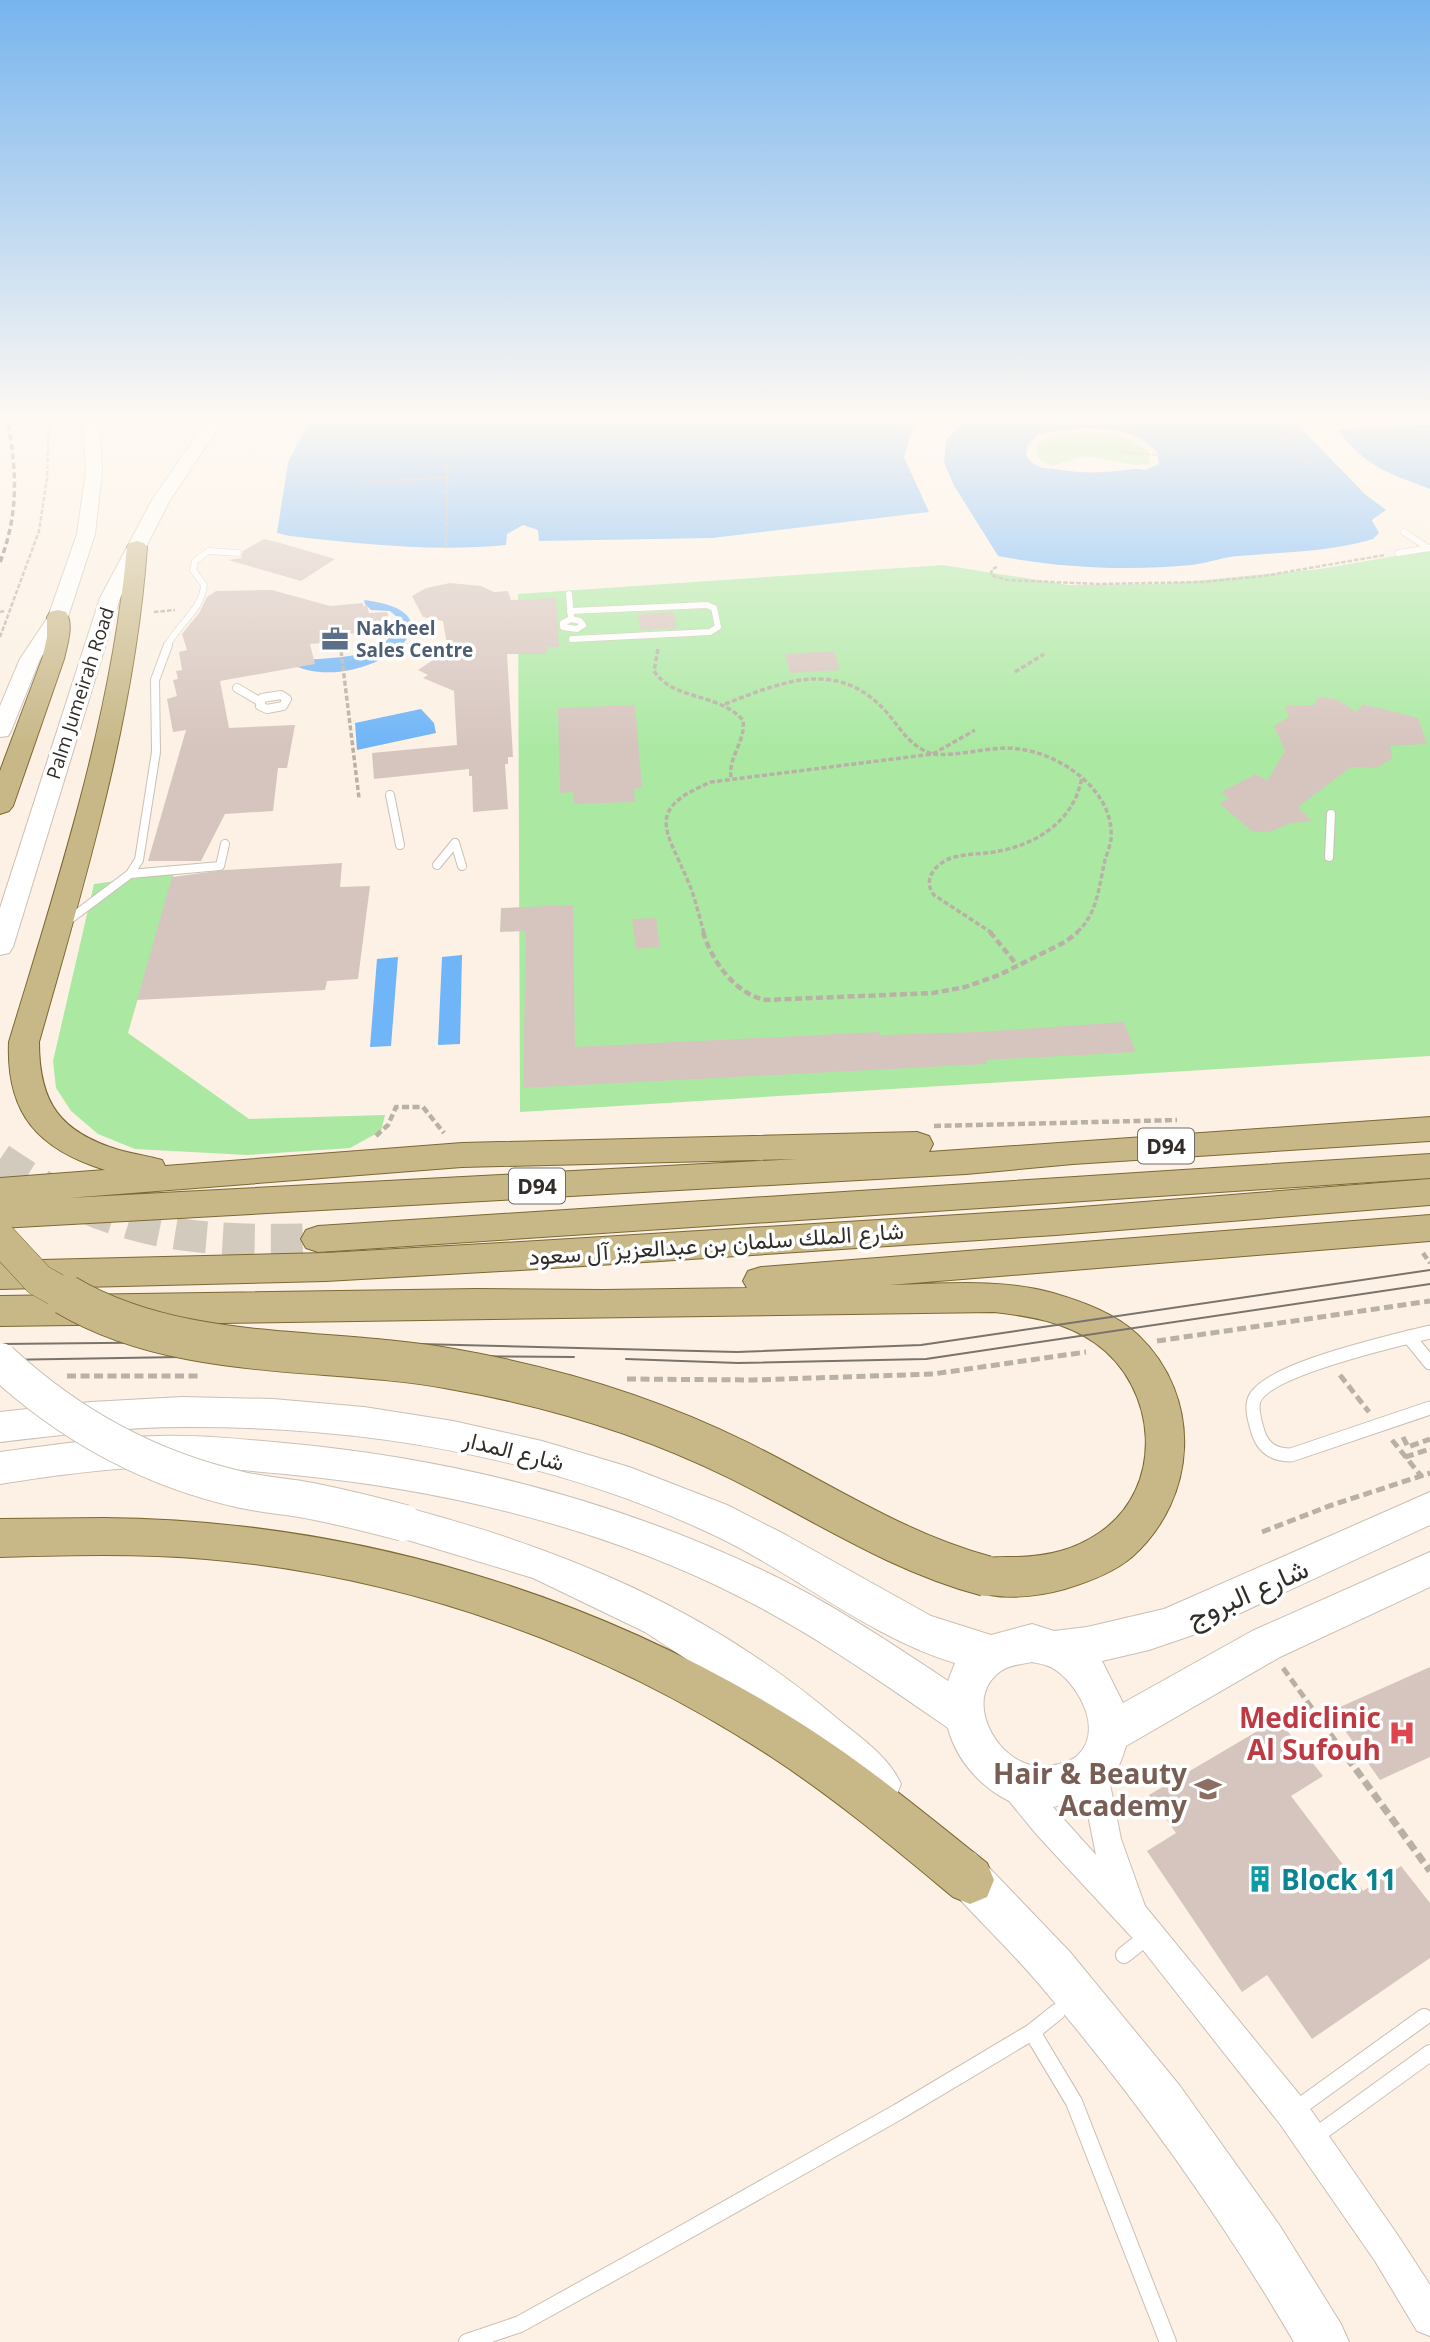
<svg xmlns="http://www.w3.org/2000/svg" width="1430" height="2342" font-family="'Open Sans',Vazirmatn,sans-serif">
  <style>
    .green { fill: #abe9a3 }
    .water { fill: #6fb5f8; fill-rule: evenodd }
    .pier { fill: #fcf1e4 }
    .building { fill: #d6c5be }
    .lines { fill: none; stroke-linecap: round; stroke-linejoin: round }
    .primary-tunnel { stroke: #d3cabe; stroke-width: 32; stroke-dasharray: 32 16; stroke-linecap: butt }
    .lane-far3-casing { stroke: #cabfb3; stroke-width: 7 }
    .lane-far2-casing { stroke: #cabfb3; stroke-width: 10 }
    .lane-far1-casing { stroke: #cabfb3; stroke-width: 15 }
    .lane-casing { stroke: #cabfb3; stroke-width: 18 }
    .street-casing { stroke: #cabfb3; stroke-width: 2 }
    .secondary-casing { stroke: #cabfb3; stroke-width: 2 }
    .primary-casing { stroke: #7c6832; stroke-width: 2 }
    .path-far4 { stroke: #b9b1a6; stroke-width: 2.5; stroke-dasharray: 4.5 2; stroke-linecap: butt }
    .path-far3 { stroke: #b9b1a6; stroke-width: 3.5; stroke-dasharray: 5 2.5; stroke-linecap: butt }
    .path-far2 { stroke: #b9b1a6; stroke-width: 4.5; stroke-dasharray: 7 3.5; stroke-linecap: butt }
    .path-far1 { stroke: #b9b1a6; stroke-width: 5; stroke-dasharray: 9 4.5; stroke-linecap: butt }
    .path { stroke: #b9b1a6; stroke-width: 7; stroke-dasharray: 10 5; stroke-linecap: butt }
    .lane-far3 { stroke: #fff; stroke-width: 6 }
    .lane-far2 { stroke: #fff; stroke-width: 8 }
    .lane-far1 { stroke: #fff; stroke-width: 13 }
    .lane { stroke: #fff; stroke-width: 16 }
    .street { fill: #fff; fill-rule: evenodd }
    .secondary { fill: #fff; fill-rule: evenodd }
    .primary { fill: #c8b888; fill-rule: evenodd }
    .tram { stroke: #7a736c; stroke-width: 2 }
    .rail { stroke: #7a736c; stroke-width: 3.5; stroke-dasharray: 6 3.5; stroke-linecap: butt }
    .secondary-bridge-casing { stroke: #cabfb3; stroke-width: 38; stroke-linecap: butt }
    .primary-bridge-far1-casing { stroke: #7c6832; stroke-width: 33; stroke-linecap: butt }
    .primary-bridge-casing { stroke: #7c6832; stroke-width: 42; stroke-linecap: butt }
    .secondary-bridge { stroke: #fff; stroke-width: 36 }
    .primary-bridge-far1 { stroke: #c8b888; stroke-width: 32 }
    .primary-bridge { stroke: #c8b888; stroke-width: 40 }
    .labels { text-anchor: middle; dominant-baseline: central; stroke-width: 7; stroke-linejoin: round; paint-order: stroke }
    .far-service-label { font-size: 19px; font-weight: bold; fill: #4e5e75; stroke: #fff; text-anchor: start }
    .far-street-label { font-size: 19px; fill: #312d28; stroke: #fff }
    .shield { fill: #fff; stroke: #6f6c68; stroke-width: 2 }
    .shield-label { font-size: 21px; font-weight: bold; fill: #312d28 }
    .street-label { font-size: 23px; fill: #312d28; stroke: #fff }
    .near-street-label { font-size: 28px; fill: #312d28; stroke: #fff }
    .near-health-label { font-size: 28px; font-weight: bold; fill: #be3a42; stroke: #fff; text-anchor: end }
    .near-education-label { font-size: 28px; font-weight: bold; fill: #785e54; stroke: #fff; text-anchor: end }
    .near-culture-label { font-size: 28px; font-weight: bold; fill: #0d838f; stroke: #fff; text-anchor: start }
  </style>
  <rect width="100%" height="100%" fill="#fcf1e4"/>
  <g class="green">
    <path d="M1071,433c28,-2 56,-1 77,19l2,12 -17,1 -47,-9 -34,10 -12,-6 -4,-9 4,-9 10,-5z"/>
    <path d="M1430,550v506l-910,56 -2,-518 425,-29 126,20 94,-1 157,-15z"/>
    <path d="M174,873l-46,160 121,86 136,-4 -4,16 -31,17 -103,7 -112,-6 -37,-15 -27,-23 -15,-23 -3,-27 41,-177z"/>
  </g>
  <g class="water">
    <path d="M310,419h613l-11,10 -8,28 25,55 -217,26 -173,3 -1,-11 -15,-5 -16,9 -1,11c-71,7 -145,-1 -216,-9l-13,-3 11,-70z"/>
    <path d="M967,419h329l2,6 67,69 22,16 -15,10 7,13 -6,6c-44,13 -89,13 -134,17 -16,1 -31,7 -47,9 -65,6 -131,3 -194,-9l-44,-70 -10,-23 2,-23zM1087,428c26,2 51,4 70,24l2,12c-41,9 -87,14 -128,-2l-3,-17 9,-10 12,-3z"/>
    <path d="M1430,425v64c-47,-18 -61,-21 -94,-60z"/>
    <path d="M364,600c117,14 -11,102 -76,62 34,-7 105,4 109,-45l-7,-6 -19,-1 -6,-6z"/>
    <path d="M421,709l13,14 2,10 -79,17 -2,-27z"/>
    <path d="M462,955l-2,89 -22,1 4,-88z"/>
    <path d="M398,957l-7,89 -21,1 7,-88z"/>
  </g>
  <g class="pier">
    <path d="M961,419h6l-21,21 -2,23 10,23 44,70 -3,2 -44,-71 -11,-23 3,-25z"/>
    <path d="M1296,419h4l67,73 23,16 -1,4 -13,9 4,6 -5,-1 -3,-6 14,-10 -21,-16 -67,-69z"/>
    <path d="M1326,419l6,4 98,-3v5l-93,4 19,24 22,19 -24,-16z"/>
    <path d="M1087,428l37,4 16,6 17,14 2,12 -14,6 -28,-4 35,-1 4,-6 -7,-11 -11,-7 -31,-8h-40l-17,2 -16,8 -5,8 5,9 18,7 13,1 -5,1 -18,-1 -11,-6 -5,-7 2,-10 9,-9z"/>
  </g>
  <g class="building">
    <path d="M264,539l13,3 58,17 -34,22 -73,-21 13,-2 2,-7z"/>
    <path d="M450,583l31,3 13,6 14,-1 3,9 45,-2 3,49h-12l-1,7h-39l6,103h-5v7h-3l3,45 -35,3 -1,-36h-3v-7l-95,10 -2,-26 85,-8 -3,-54 -31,-13 5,-3 -10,-5 30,-20 -5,-29 -20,-4 -11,-21 14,-8z"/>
    <path d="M272,590l58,16 33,-3v3l4,-1 2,8 18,-1 5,18 -45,4v7l-37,3 5,20 -95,17 9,47 66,-3 -8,43h-9l-5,43 -48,3 -24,47h-53l38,-131 -13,2 -6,-33 10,-3 -4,-16 5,-1 -2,-8 6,-1 -3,-18 8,-2 -5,-16 17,-21 8,-16 9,-6z"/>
    <path d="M674,612l3,16 -36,2 -3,-16z"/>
    <path d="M834,651l6,19 -50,3 -5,-19z"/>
    <path d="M1318,698h12l10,3 16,11 7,-8 55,14 9,26 -37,2 3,12 -17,10 -25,-1 -53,40 14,14 -22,2 -20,9h-17l-34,-29 10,-4 -8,-7 35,-18 11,7 18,-30 -11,-25 15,-9 -4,-11 29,-1z"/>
    <path d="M635,705l7,83 -8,1 1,13 -61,2 -1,-12 -13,1 -2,-85z"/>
    <path d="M342,863l-2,24 30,-1 -12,93 -31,2 -2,9 -188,10 35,-123 53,-7z"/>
    <path d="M573,905l2,142 305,-15v3l99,-3 145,-10 12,30 -150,8 1,4 -464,24 3,-157 -26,1 1,-24z"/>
    <path d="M656,918l4,29 -24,2 -4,-30z"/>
    <path d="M1430,1667v90l-50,23 -49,-69z"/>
    <path d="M1278,1719l45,57 -32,20 72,95 38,-25 29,37v55l-118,81 -45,-64 -25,17 -95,-141 29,-18 -27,-38z"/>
  </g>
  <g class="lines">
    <path class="primary-tunnel" d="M0,1159c111,76 187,84 318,80"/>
    <defs>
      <g id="lane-far3">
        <path d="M1404,532l24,16"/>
        <path d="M1398,553l32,-5"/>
        <path d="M569,594l2,23"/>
        <path d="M570,611l137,-6 7,3 4,19 -8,5 -138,7"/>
        <path d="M571,619l9,2 3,4 -6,4 -14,-2v-4z"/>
        <path d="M167,646c11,-22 35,-36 37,-61l-11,-15 2,-9 14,-10 29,2"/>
      </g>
      <g id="lane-far2">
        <path d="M237,688l22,13"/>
        <path d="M281,695l6,4 -4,7 -16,3 -7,-3 2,-8z"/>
        <path d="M390,795l10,50"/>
        <path d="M455,843l7,23"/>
        <path d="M1329,857l2,-43"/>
        <path d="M437,865l18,-22"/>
        <path d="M130,874l90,-8 5,-22"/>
        <path d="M66,922l64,-48 9,-14 17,-108 -1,-72 13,-35"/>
      </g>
      <g id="lane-far1">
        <path d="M1409,1337l21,-5"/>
        <path d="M1430,1363l-21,-26c-30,8 -144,34 -155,63 -3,10 1,22 4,32 5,16 16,23 33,23l139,-47"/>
      </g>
      <g id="lane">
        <path d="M1124,1955l24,-19"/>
        <path d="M1032,2032l42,70 94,240"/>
        <path d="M1295,2110l129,-93"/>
        <path d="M1314,2137l116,-84"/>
        <path d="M467,2342l53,-18 137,-76 241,-136 134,-80 25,-20"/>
      </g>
      <path id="street" d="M1093,1755l10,4 4,10 14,70 24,67 159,194 95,137 31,48v51l-13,-5 -42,-70 -95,-137 -141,-179 -102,-110 -32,-39 -5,-10 5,-10 10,-5 10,5 71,79 -17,-86 4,-10z"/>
      <g id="secondary">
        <path d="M83,419h16l3,52 -7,63 -27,83 -28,42 -29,72 -3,5 -8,1v-31l20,-47 28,-42 29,-83 9,-63z"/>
        <path d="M208,419h16l-54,81 -50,98 -107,349 -4,6 -9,2v-47l100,-310 52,-98z"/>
        <path d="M182,1397l91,2 91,8 89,14 89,20 87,26 98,38 59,30 145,81 60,19 41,-11 22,7 33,-4 77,-18 266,-117v33l-237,110 -44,15 -47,11 21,42 129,-72 178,-79v35l-150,70 -154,89c-4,13 -9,28 -19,38 -10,10 -26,16 -39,19 -8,2 -19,6 -27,6 -43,-2 -83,-41 -93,-81 -68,-47 -136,-95 -210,-132 -141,-71 -297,-107 -453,-122 -42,-4 -85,-8 -127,-7 -53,1 -106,9 -158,17v-32c52,-7 105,-15 158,-16 42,-1 84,3 126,7 166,15 328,56 478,127 66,31 126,71 186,111l7,-18c-90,-27 -166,-95 -252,-133 -162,-74 -341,-104 -519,-103 -62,0 -123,8 -184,15v-30l91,-10zM1032,1662c9,2 18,3 25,9 23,17 46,59 21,84 -5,5 -12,7 -19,9 -13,3 -24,4 -37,-2 -33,-15 -56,-67 -21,-91 8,-6 22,-7 31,-9z"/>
        <path d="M404,1507c163,43 305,102 435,213 22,18 50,37 62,64l-6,15 -15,6 -15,-6 -33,-32 -71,-59 -116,-76 -112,-54 -142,-43 -5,-12 5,-12z"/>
        <path d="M960,1847l15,6 95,99 110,134 100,140 61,98 8,18h-55c-74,-127 -160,-246 -255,-358 -30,-35 -64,-67 -94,-101l-6,-15 6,-15z"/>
      </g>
      <g id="primary">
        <path d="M137,541l7,2 3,4c-12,169 -62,333 -108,495 0,61 21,90 80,108 14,4 29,6 43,10l3,6 297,-23 455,-11 12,4 4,8 -4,8 501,-35v24l-357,23 -107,10 -966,54v-50l105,-8c-67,-21 -99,-56 -96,-128 49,-162 103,-325 118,-495l3,-4zM798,1159l-730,39 394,-31z"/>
        <path d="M58,610l8,2c8,13 1,33 -2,47l-51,147 -4,5 -9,3v-43l42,-112 5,-22v-20l3,-5z"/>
        <path d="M1430,1154v24l-1112,74 -12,-4 -5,-9 5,-9 12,-4z"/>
        <path d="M1430,1179v26l-374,30 -519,34 -211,12 -326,8v-28l326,-8 211,-12 519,-32z"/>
        <path d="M1430,1215v26l-541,44c54,-1 111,-7 164,8 30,9 62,20 85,42 65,62 60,163 -6,222 -19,16 -44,25 -67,32 -29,8 -65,12 -94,1l-6,-14 6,-14c16,-6 30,-5 47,-5 30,-1 56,-7 81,-24 67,-45 59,-146 -4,-190 -30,-21 -65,-27 -101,-31l-994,14v-30l476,-7 127,1 144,-2 -4,-7 5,-10 13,-4z"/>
        <path d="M104,1518c246,2 493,75 701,208 64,41 123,90 182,137l7,17 -7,17 -17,7 -17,-7c-58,-48 -116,-97 -180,-139 -168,-111 -366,-182 -567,-199 -68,-6 -138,-4 -206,-2v-38z"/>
      </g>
    </defs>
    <use href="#lane-far3" class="lane-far3-casing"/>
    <use href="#lane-far2" class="lane-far2-casing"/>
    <use href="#lane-far1" class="lane-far1-casing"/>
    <use href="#lane" class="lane-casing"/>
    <use href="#street" class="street-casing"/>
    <use href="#secondary" class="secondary-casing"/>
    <use href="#primary" class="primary-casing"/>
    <g class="path-far4">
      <path d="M1068,423l4,6"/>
      <path d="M1284,437l32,34"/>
      <path d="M1120,452l54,4"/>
      <path d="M361,483l85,-6"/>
      <path d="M446,546l2,-117"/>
      <path d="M997,567l-5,2 -1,6 16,5 91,4 106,-2 59,-6 122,-21"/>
      <path d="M0,612l4,-1"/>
      <path d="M154,612l21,-2"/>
      <path d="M0,637l39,-106 8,-53 2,-59"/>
    </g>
    <g class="path-far3">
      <path d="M658,649l-4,22c20,30 63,21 89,49 3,22 -15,36 -12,58"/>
      <path d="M341,651l18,147"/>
      <path d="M1015,672l29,-18"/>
      <path d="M725,704c59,-23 115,-47 164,11 13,16 23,33 44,39"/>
      <path d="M933,754c28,3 57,-9 86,-5 42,5 96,42 92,90 -1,7 -4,15 -6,21 -6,26 -8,56 -29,73"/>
      <path d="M933,754l42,-24"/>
      <path d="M704,933c-5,-17 -9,-36 -16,-52 -22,-52 -44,-71 23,-99l222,-28"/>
      <path d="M992,933l-58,-38c-12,-15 1,-31 17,-37 13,-4 28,-4 43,-6 42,-7 80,-30 88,-75"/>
    </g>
    <g class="path-far2">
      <path d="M703,932c8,28 33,63 63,68l167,-7 32,-6 34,-12 66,-33 13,-10"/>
      <path d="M990,932l27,33"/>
      <path d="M934,1126l243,-6"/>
      <path d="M376,1136l12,-11 8,-18h27l21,26"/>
      <path d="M1423,1253l7,10"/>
    </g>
    <g class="path-far1">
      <path d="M1157,1341l273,-40"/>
      <path d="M1340,1375l29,37"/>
      <path d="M67,1376h132"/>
      <path d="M627,1379l126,1 180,-6 153,-22"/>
      <path d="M1403,1437l5,10 22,-8"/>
      <path d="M1392,1440l30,37"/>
      <path d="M1405,1457l25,-8"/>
      <path d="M1262,1532l67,-26 101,-33"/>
      <path d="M1283,1668l65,90"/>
    </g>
    <path class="path" d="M1347,1757l83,114"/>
    <use href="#lane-far3" class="lane-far3"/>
    <use href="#lane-far2" class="lane-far2"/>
    <use href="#lane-far1" class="lane-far1"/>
    <use href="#lane" class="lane"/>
    <use href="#street" class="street"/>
    <use href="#secondary" class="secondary"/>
    <use href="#primary" class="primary"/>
    <g class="tram">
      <path d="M0,1344l297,-3 440,11 184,-7 509,-75"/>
      <path d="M626,1359l112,4 188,-4 504,-75"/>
      <path d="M0,1360l294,-5 280,2"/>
    </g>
    <path class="rail" d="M0,562c19,-48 17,-93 7,-143"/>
    <defs>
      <path id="secondary-bridge" d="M0,1361c69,64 149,108 242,129 19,4 39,6 58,9 35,6 70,15 104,24"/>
      <path id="primary-bridge-far1" d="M0,1238l39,42 30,17"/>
      <path id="primary-bridge" d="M66,1295c114,68 260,51 386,74 97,17 197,47 286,91 83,41 158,92 248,116"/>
    </defs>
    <use href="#secondary-bridge" class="secondary-bridge-casing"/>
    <use href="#primary-bridge-far1" class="primary-bridge-far1-casing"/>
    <use href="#primary-bridge" class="primary-bridge-casing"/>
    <use href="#secondary-bridge" class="secondary-bridge"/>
    <use href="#primary-bridge-far1" class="primary-bridge-far1"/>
    <use href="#primary-bridge" class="primary-bridge"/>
  </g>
  <linearGradient id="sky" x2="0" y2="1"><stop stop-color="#77b4ee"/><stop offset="0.56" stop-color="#fef9f3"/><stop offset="1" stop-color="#fef9f3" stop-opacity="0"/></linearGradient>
  <rect width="1430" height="747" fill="url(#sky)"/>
  <defs>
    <symbol id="office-bare" viewBox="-9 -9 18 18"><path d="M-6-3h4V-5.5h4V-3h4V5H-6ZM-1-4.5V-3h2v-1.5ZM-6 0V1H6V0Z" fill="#5c6f8a" stroke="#fff" stroke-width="2.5" paint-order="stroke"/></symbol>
    <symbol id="hospital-bare" viewBox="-9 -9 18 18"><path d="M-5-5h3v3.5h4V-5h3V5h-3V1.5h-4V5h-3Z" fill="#e0444e" stroke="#fff" stroke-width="2.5" paint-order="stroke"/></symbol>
    <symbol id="university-bare" viewBox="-9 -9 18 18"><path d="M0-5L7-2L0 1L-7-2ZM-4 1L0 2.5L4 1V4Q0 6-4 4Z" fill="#8d6e63" stroke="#fff" stroke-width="2.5" paint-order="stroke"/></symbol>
    <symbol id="building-bare" viewBox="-9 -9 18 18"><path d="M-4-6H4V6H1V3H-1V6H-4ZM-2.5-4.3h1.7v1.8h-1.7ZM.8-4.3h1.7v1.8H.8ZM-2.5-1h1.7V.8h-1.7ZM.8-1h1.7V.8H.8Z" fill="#0f9aa8" stroke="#fff" stroke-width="2.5" paint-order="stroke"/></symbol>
  </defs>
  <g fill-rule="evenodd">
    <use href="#office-bare" x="316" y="620" width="38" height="38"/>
    <use href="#hospital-bare" x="1383" y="1714" width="38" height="38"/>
    <use href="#university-bare" x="1189" y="1770" width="38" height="38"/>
    <use href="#building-bare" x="1241" y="1860" width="38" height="38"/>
  </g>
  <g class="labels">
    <g class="far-service-label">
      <text x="356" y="628">Nakheel<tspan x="356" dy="22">Sales Centre</tspan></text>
    </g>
    <g class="far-street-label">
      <text transform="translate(80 693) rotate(-72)">Palm Jumeirah Road</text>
    </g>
    <g class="shield">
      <rect x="1138" y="1128.5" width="56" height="35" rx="5"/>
      <rect x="509" y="1168.5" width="56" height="35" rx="5"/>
    </g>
    <g class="shield-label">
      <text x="1166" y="1146">D94</text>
      <text x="537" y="1186">D94</text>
    </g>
    <g class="street-label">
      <text transform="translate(716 1243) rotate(-4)">شارع الملك سلمان بن عبدالعزيز آل سعود</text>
      <text transform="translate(514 1450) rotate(14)">شارع المدار</text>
    </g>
    <g class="near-street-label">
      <text transform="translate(1247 1592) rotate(-24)">شارع البروج</text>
    </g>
    <g class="near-health-label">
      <text x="1381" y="1717">Mediclinic<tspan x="1381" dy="32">Al Sufouh</tspan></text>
    </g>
    <g class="near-education-label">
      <text x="1187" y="1773">Hair &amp; Beauty<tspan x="1187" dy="32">Academy</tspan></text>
    </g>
    <g class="near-culture-label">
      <text x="1281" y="1879">Block 11</text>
    </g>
  </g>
</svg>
